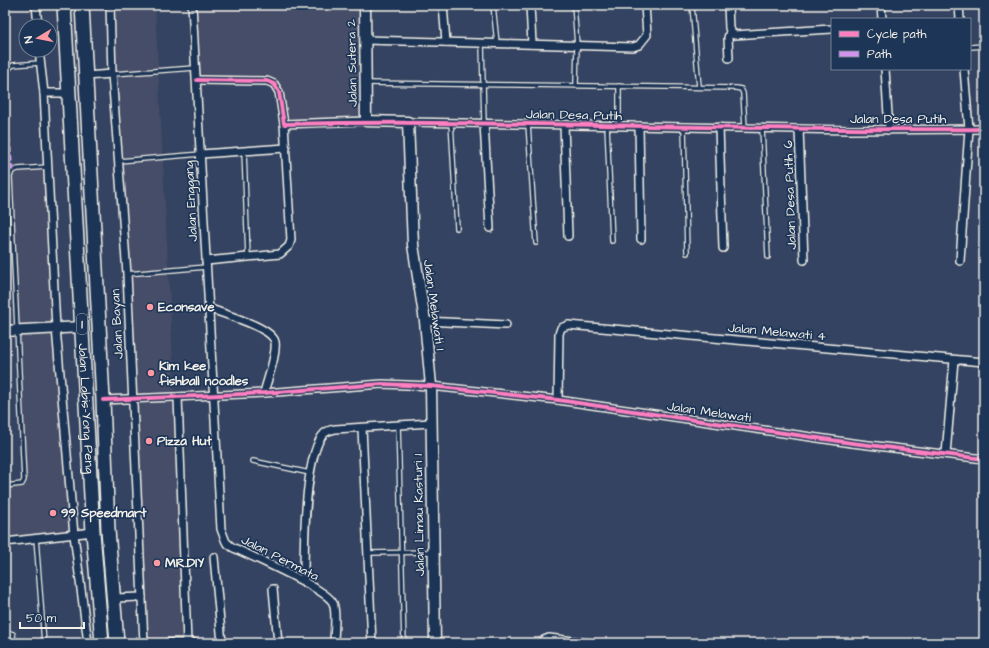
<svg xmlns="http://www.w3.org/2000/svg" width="989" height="648" font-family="'Architects Daughter',sans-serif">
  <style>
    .built { fill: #444d68 }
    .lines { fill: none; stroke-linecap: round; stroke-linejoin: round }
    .lane-casing { stroke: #f4f1e8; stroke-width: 6 }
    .street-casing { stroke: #f4f1e8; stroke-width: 10 }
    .secondary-casing { stroke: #f4f1e8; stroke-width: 13 }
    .highway-casing { stroke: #f4f1e8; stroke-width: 16 }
    .lane { stroke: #1d3557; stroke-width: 3.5 }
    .street { stroke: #1d3557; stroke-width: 7 }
    .secondary { stroke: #1d3557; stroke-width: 10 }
    .highway { stroke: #1d3557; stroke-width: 13 }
    .quiet { stroke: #d193ec; stroke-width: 3; stroke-dasharray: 6 3; stroke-linecap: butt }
    .cycleway-casing { stroke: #1d3557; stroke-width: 6 }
    .cycleway { stroke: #ff80c0; stroke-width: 4 }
    .poi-dot { fill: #ff9aa2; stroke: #1d3557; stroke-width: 1.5 }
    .labels { text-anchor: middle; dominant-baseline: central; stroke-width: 3.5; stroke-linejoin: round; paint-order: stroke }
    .shield { fill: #1d3557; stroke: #b4b9bc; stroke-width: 1 }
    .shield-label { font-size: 12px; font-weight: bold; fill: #f4f1e8 }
    .street-label { font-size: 13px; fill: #f4f1e8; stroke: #1d3557 }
    .poi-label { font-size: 13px; font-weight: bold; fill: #f4f1e8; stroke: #1d3557; text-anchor: start }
  </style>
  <rect width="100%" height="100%" fill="#344361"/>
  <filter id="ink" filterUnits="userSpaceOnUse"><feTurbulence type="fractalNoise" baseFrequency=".025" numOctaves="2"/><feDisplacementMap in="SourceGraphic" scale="8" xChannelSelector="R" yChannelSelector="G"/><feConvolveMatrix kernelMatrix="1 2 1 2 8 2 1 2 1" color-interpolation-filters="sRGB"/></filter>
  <g filter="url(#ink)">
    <g class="built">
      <path d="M106,5h49l20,396 9,242h-43l-17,-372 -16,-204z"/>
      <path d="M188,5h172l1,113 -74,2 -5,-30 -4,-7 -5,-3 -10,-2 -70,-1z"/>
      <path d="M50,165l10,178 17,195 -72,7v-61l16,-1 -12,-308 6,-8z"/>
    </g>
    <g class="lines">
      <defs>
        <g id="lane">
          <path d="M493,5l4,38"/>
          <path d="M574,5l3,40 -1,40"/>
          <path d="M692,5l7,82"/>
          <path d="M482,43l2,80"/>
          <path d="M970,47l14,-1"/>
          <path d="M5,72l8,-7 27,-2"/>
          <path d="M112,74l83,-6"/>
          <path d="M366,83l370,5 5,1 2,4 2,35"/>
          <path d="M451,122l6,106"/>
          <path d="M528,124l8,119"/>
          <path d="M607,125l5,116"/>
          <path d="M619,125v-39"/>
          <path d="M684,127l3,126"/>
          <path d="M762,128l6,129"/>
          <path d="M244,151l4,106"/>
          <path d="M119,161l82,-7"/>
          <path d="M127,274l79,-7"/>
          <path d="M398,425l6,218"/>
          <path d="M253,461l57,12"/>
          <path d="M5,486l17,-2 2,-4 -14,-303 2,-6 6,-2 30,-2"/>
          <path d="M36,538l8,105"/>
          <path d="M368,553l64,-1"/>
          <path d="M5,632l8,2 1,9"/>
        </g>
        <g id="street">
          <path d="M36,5l2,21"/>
          <path d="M110,5l2,69 15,200 17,369"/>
          <path d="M192,5l29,524 5,13 6,5c18,9 94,41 101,56 4,10 1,28 1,40"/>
          <path d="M443,5l3,37"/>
          <path d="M530,5l2,39"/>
          <path d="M728,5l1,23 5,7 98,-6"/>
          <path d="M881,5l1,14"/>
          <path d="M959,5l1,14"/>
          <path d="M365,40l268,7 6,-2 8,-10 -2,-30"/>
          <path d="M39,50l5,43 12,235 18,207 14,108"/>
          <path d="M729,58l-1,-20 2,-7"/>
          <path d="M885,69l4,61"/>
          <path d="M86,76l26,-2"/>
          <path d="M197,80l70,1 7,3 5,8 5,32 82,-3"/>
          <path d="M44,93h26"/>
          <path d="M408,122l443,8 133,-1"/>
          <path d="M484,123l6,105"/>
          <path d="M564,125l4,111"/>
          <path d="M639,126l2,113"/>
          <path d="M719,127l4,121"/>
          <path d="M799,129l5,131"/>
          <path d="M201,154l85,-6"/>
          <path d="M206,261l74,-7 9,-8 2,-6 -7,-116"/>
          <path d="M960,261l9,-132 -5,-60"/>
          <path d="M208,308c15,6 64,19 67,34 2,13 -8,38 -11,51"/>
          <path d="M425,321l81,4"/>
          <path d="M178,397l9,246"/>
          <path d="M103,400l161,-7 118,-9 49,2 127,14 294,43 132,16"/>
          <path d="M558,400l1,-66 2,-6 7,-3 416,37"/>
          <path d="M362,428l10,215"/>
          <path d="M946,454l8,-94"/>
          <path d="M5,542l88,-10"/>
          <path d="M214,557l8,86"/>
          <path d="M304,581c0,-34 0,-119 18,-145 3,-5 8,-6 13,-7l96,-6"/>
          <path d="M273,589l5,54"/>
          <path d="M114,598l28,-1"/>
          <path d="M167,643h27"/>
          <path d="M541,643l3,-3 5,-2 40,5"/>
        </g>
        <g id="secondary">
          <path d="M365,5l1,116 42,1 5,123 12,76 6,65 4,257"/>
          <path d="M5,331l77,-4"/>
        </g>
        <g id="highway">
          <path id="s1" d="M64,5l29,527 9,111"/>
          <path d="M82,5l21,395 5,130 9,113"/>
        </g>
      </defs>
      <use href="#lane" class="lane-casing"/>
      <use href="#street" class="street-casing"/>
      <use href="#secondary" class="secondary-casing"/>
      <use href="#highway" class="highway-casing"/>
      <use href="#lane" class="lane"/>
      <use href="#street" class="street"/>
      <use href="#secondary" class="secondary"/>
      <use href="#highway" class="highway"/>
      <path class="quiet" d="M5,93l7,78"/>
      <defs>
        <g id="cycleway">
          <path d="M197,80l70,1 7,3 5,8 5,32c233,-5 467,8 700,5"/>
          <path d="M103,400l161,-7 118,-9 49,2 127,14 294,43 132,16"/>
        </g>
      </defs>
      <use href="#cycleway" class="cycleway-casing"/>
      <use href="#cycleway" class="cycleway"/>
    </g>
  </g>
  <g class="poi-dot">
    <circle cx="150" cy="307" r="4"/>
    <circle cx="151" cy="373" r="4"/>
    <circle cx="149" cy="441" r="4"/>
    <circle cx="53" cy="513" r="4"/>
    <circle cx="157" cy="563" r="4"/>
  </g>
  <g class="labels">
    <rect class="shield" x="77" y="314" width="10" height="20" rx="3"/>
    <g class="shield-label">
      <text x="82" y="324">1</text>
    </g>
    <g class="street-label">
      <text transform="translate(352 63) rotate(-91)">Jalan Sutera 2</text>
      <text transform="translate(574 115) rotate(1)">Jalan Desa Putih</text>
      <text x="898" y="119">Jalan Desa Putih</text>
      <text transform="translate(790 195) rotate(-92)">Jalan Desa Putih 6</text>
      <text transform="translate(191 201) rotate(-93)">Jalan Enggang</text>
      <text transform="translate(434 305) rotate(82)">Jalan Melawati 1</text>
      <text transform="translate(117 324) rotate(-93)">Jalan Bayan</text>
      <text transform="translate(777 332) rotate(5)">Jalan Melawati 4</text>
      <text stroke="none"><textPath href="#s1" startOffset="404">Jalan Labis-Yong Peng</textPath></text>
      <text transform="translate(709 412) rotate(8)">Jalan Melawati</text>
      <text transform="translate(419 515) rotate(-91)">Jalan Limau Kasturi 1</text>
      <text transform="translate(280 558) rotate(27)">Jalan Permata</text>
    </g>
    <g class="poi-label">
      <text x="158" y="307">Econsave</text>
      <text x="159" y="366">Kim kee<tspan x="159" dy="15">fishball noodles</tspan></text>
      <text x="157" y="441">Pizza Hut</text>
      <text x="61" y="513">99 Speedmart</text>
      <text x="165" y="563">MR.DIY</text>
    </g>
  </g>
  <rect width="989" height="648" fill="none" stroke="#1d3557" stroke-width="20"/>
  <rect x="10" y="10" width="969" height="628" fill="none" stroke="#f4f1e8" stroke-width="1.5" filter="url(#ink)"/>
  <rect x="831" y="18" width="140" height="52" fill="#1d3557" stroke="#738091"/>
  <rect x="839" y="31" width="20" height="6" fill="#ff80c0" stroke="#738091"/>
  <text x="867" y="38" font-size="12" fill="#f4f1e8">Cycle path</text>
  <rect x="839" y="51" width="20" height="6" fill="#d193ec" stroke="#738091"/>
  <text x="867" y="58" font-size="12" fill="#f4f1e8">Path</text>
  <g transform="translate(38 38) rotate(260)"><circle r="19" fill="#1d3557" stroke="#738091"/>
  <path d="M0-3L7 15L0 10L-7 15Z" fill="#ff9aa2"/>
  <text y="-6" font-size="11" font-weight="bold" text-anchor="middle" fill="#f4f1e8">N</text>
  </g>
  <path d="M20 622v6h64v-6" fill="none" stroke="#f4f1e8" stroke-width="2"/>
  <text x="26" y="622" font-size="12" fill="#f4f1e8" stroke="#1d3557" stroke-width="3" paint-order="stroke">50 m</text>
</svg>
